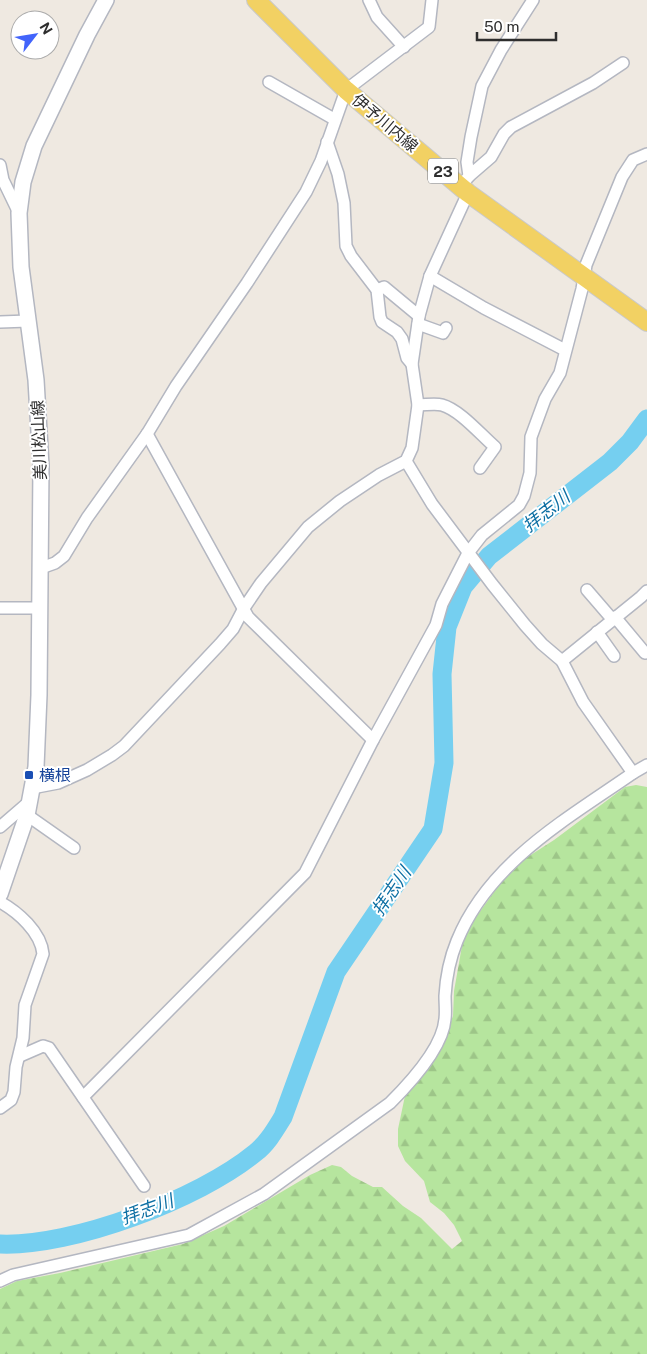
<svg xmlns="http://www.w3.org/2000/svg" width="647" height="1354" font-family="'Public Sans','Noto Sans JP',sans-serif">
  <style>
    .forest { fill: url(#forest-firs) }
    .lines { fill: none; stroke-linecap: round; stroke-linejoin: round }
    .river { stroke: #75cff0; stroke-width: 19 }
    .minor-casing { stroke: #b4b7c1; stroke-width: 14 }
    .secondary-casing { stroke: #b4b7c1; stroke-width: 18 }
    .primary-casing { stroke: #c9c9c9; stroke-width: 20 }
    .minor { stroke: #fff; stroke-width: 11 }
    .secondary { stroke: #fff; stroke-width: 15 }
    .primary { stroke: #f2d163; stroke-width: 18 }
    .transit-dot { fill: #1a4fb4; stroke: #fff; stroke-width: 2 }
    .labels { text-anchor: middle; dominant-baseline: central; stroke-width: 4; stroke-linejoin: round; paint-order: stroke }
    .shield { fill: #fff; stroke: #6d6d6d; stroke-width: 1 }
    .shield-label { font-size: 15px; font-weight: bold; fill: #2e2e2e }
    .street-label { font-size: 16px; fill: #2e2e2e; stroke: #fff }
    .transit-label { font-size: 16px; fill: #164399; stroke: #fff; text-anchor: start }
    .water-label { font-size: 18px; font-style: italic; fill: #0d6fa3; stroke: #fff }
  </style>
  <defs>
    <pattern id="forest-firs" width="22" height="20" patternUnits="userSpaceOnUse" patternTransform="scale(1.25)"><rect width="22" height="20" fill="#b6e59e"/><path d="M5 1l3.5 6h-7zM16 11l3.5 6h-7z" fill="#9dc588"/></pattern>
  </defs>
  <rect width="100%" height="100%" fill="#efe9e1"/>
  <path class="forest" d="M636,785l11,2v567h-647v-65l17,-8 43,-8 123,-29 41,-18 86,-51 22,-10 9,2 11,9 21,11h9l21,19 18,12 31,31 10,-8 -8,-16 -10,-12 -14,-11 -6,-21 -19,-20 -7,-15v-17l8,-38 36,-47 11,-28 1,-25 9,-51 13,-23 23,-32 27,-27 28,-18 71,-53z"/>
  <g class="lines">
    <path class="river" d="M0,1244c72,3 199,-45 255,-91 12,-9 20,-23 28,-36l53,-145 97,-143 11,-66 -2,-89 5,-47 16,-40 26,-31 121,-94 20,-20 17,-23"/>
    <defs>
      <g id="minor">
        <path d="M369,0l8,17 27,30"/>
        <path d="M269,82l65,37"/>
        <path d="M327,142l11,32 6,29 2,43 5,10 26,34 3,27 2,5 15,10 5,7 5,19 5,6"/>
        <path d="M0,165l3,15 16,33"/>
        <path d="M469,176l22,-19 13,-23 7,-7 82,-44 30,-20"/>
        <path d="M460,187l9,-11 -2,-14 4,-25 11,-51 19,-36 32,-50"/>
        <path d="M430,276l54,32 81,42"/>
        <path d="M377,290l7,-3 35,29"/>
        <path d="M0,322l28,-1"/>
        <path d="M418,324l25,9 3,-5"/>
        <path d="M418,405c8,0 17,-2 24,0 18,5 39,30 53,42l-15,21"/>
        <path d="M147,434l101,183 125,123"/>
        <path d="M406,461l26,43 60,80 33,41 17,19 20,17 21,41 50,71"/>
        <path d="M41,568l14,-5 9,-7 23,-38 60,-84 29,-48 71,-103 59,-91 15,-31 25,-71 83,-63 3,-27"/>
        <path d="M587,590l25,29"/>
        <path d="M0,608h40"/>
        <path d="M615,617l30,36"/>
        <path d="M597,632l17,24"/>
        <path d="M562,661l79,-64 6,-6"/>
        <path d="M32,788l26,-5 29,-13 25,-15 12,-9 96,-102 13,-15 11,-21 17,-25 47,-56 32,-26 39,-26 27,-14 6,-13 6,-43 -6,-41 7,-48 11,-40 38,-83"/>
        <path d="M27,815l47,33"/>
        <path d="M0,827l29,-25"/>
        <path d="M0,902c18,10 41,30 43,52l-18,51 -2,33 -7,29 -2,25 -3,8 -11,8"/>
        <path d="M20,1056l23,-10 6,2 95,138"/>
        <path d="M83,1097l222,-224 68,-133 63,-115 6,-21 26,-51 14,-18 37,-30 5,-9 6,-23 1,-36 14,-38 15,-26 22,-84 4,-24 36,-88 11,-17 14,-6"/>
        <path d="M0,1281l13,-6 176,-40 75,-41 126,-91c19,-19 53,-56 55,-84 1,-7 0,-15 0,-23 1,-18 5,-38 12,-55 32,-79 110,-122 176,-168l14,-8"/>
      </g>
      <path id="secondary" d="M0,894l27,-79 9,-48 3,-72 2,-229 -5,-86 -15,-113 -2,-54 4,-31 11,-36 53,-111 19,-35"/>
      <path id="primary" d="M256,0l90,90 122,103 179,129"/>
    </defs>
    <use href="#minor" class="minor-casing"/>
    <use href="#secondary" class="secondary-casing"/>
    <use href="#primary" class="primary-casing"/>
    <use href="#minor" class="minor"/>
    <use href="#secondary" class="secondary"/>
    <use href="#primary" class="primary"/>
  </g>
  <rect class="transit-dot" x="24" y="770" width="10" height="10" rx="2.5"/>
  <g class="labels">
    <rect class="shield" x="428" y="158.5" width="30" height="25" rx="4"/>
    <g class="shield-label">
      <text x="443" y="171">23</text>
    </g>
    <g class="street-label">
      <text transform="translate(385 123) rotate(40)">伊予川内線</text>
      <text transform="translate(39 440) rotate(-92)">美川松山線</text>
    </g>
    <g class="transit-label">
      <text x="39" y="775">横根</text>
    </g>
    <g class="water-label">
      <text transform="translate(546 511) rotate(-38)">拝志川</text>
      <text transform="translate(391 891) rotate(-56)">拝志川</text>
      <text transform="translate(147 1209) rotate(-20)">拝志川</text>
    </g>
  </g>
  <g transform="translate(35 35) rotate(59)"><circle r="24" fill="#ffffff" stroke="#ababab"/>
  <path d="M0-4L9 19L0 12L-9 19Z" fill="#4264fb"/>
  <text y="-8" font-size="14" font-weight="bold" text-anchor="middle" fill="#2e2e2e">N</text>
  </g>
  <path d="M477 32v8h79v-8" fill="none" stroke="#2e2e2e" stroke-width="2.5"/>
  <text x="484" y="32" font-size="15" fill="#2e2e2e" stroke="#ffffff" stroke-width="4" paint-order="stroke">50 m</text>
</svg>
